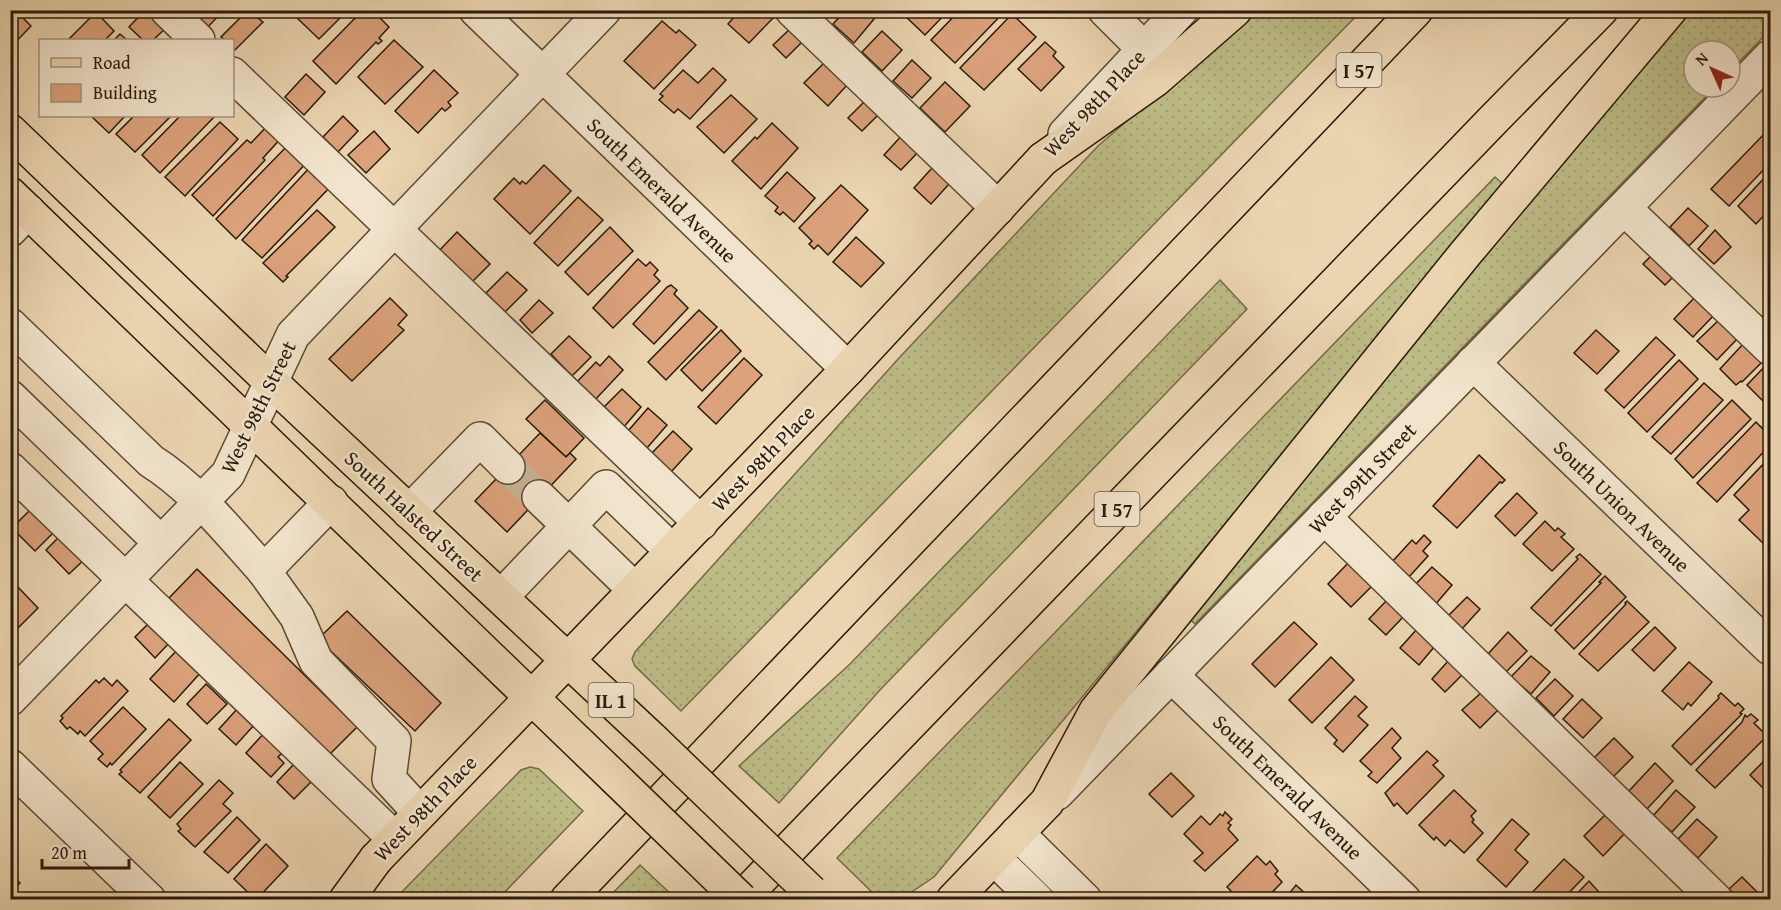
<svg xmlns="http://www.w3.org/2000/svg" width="1781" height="910" font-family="'Gentium Book Plus',serif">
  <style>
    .grass { fill: url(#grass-dots); stroke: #746b48; stroke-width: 1.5 }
    .building { fill: #dba27c; stroke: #2a1a0a; stroke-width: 1.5 }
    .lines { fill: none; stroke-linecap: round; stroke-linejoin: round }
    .minor-tunnel { stroke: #c4b090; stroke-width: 33; stroke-dasharray: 33 16; stroke-linecap: butt }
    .minor-casing { stroke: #5a4934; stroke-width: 36 }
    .major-casing { stroke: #2a1a0a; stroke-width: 36 }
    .highway-casing { stroke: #2a1a0a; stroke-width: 36 }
    .minor { stroke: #f2e4cc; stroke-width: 33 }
    .major { stroke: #ebd5b1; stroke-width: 33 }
    .highway { stroke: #ebd5b1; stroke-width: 33 }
    .major-bridge-casing { stroke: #2a1a0a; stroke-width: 36; stroke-linecap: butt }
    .major-bridge { stroke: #ebd5b1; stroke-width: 33 }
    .labels { text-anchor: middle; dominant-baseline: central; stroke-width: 5; stroke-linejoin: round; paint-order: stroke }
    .shield { fill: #f2e4cc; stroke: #665744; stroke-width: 1.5 }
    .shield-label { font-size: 20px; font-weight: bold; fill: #2a1a0a }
    .street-label { font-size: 21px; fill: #2a1a0a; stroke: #f2e4cc }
  </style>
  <defs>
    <pattern id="grass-dots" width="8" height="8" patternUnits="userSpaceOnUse" patternTransform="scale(1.5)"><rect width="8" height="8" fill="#bdbc87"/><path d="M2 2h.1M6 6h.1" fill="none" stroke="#a3a173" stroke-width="1.8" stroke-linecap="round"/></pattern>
  </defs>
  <rect width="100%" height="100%" fill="#ebd5b1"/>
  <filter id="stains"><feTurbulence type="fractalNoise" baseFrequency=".00333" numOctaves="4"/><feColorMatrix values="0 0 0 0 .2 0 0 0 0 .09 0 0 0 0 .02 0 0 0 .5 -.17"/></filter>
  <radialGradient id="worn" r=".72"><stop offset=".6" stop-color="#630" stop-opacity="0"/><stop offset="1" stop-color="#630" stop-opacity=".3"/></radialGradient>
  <g class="grass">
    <path d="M1254,11h107l-680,700 -46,-45 -3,-7 3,-7 264,-294 199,-212z"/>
    <path d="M1691,11h79v19l-40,41v-20h-36v36h21l-520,537 -6,-6 417,-511z"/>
    <path d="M1495,177l9,8 -570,692 -33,22h-22l-42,-41z"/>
    <path d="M1220,280l27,29 -367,381 -101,113 -40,-37 111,-102z"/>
    <path d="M530,767l9,2 44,42 -85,88h-103l126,-129z"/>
    <path d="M640,865l36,34h-69z"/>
  </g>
  <g class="building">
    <path d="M10,10h5l16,16 -21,22z"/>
    <path d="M145,10h4l18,17 -14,13h-10l-14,-13z"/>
    <path d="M194,10h30l-17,18 -15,-15z"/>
    <path d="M248,10l15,12 -28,28 -3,-3v-7h-7l-4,-3z"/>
    <path d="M302,10h49l1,2 -4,4 -3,-3 -26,26 -23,-22z"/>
    <path d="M363,10h9l17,17 -10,11 3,3 -4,3 -2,-2 -40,42 -23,-23z"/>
    <path d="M740,10h28l6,7 -25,26 -21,-19z"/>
    <path d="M846,10h18l10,9 -20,24 -21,-19z"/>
    <path d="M902,10h47l-24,25 -24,-23z"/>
    <path d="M960,10h46l-51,53 -24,-23z"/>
    <path d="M96,12l18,19 -9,9h-37z"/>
    <path d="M1012,14l24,23 -52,53 -24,-22z"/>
    <path d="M662,21l14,12 3,-3 17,15 -42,44 -30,-28z"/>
    <path d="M791,28l13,12 -18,18 -13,-13z"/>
    <path d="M882,31l20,19 -20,21 -20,-19z"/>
    <path d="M120,34l7,6h-13z"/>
    <path d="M394,40l29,27 -38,37 -27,-27z"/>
    <path d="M1045,42l11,10 -3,4 11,11 -23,24 -23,-22z"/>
    <path d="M912,60l19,18 -19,20 -19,-17z"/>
    <path d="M825,62l23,22 -20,22 -24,-23z"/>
    <path d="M713,68l13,12 -36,39 -12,-10 -4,4 -15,-13 4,-4 -3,-2 23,-24 15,13z"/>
    <path d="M434,70l24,23 -10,9 3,4 -6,5 -3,-3 -24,25 -23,-22z"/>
    <path d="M306,74l19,18 -21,23 -19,-18z"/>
    <path d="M945,82l25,24 -25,26 -25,-24z"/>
    <path d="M731,95l26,24 -33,34 -27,-26z"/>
    <path d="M867,99l14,13 -19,19 -14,-13z"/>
    <path d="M91,116h34l-16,17z"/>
    <path d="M134,116h37l-36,36 -19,-18z"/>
    <path d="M180,116h35l-55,57 -18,-18z"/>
    <path d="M343,116l15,15 -20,21 -15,-15z"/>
    <path d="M220,122l18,17 -53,57 -20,-19z"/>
    <path d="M270,123l13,13 -20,22 2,2 -52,56 -21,-21 55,-55 4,3z"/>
    <path d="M772,123l26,25 -37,41 -29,-28 23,-24 2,2z"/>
    <path d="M1768,130l2,2v31l-41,43 -18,-17z"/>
    <path d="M374,131l16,18 -24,24 -18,-18z"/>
    <path d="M904,133l17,16 -20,21 -17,-15z"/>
    <path d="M290,143l18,18 -72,78 -20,-20z"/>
    <path d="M313,164l20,20 -71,74 -20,-18z"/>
    <path d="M544,165l27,26 -41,43 -36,-35 20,-21 6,6 2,-3 4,3z"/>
    <path d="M932,168l17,16 -18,20 -17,-16z"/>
    <path d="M787,172l28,26 -21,24 -11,-10 -3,3 -5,-4 3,-4 -13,-11z"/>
    <path d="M1770,172v37l-14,15 -18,-18z"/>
    <path d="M841,185l27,25 -40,45 -10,-10 -4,4 -5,-5 3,-3 -13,-13z"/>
    <path d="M578,197l25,23 -45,46 -24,-23z"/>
    <path d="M1688,208l20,18 -19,20 -19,-19z"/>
    <path d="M317,210l18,17 -49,49 2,1 -5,5 -20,-19z"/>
    <path d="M610,227l23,24 -45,44 -23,-23z"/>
    <path d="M1715,230l16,17 -17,17 -16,-15z"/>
    <path d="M457,232l33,32 -19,19 -33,-31z"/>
    <path d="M856,237l28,26 -23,24 -28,-25z"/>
    <path d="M1656,251l21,22 -12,12 -22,-21z"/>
    <path d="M638,259l8,7 4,-4 8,8 -4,5 6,6 -47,47 -20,-20z"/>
    <path d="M507,272l20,18 -22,22 -19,-19z"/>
    <path d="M671,285l6,5 -3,4 14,14 -34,36 -21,-20 34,-37z"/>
    <path d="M1696,296l19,18 -22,23 -19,-18z"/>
    <path d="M390,298l17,17 -9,10 6,5 -52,51 -23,-22z"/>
    <path d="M539,300l14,13 -21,20 -12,-13z"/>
    <path d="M699,310l18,17 -51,53 -18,-18z"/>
    <path d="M1720,319l19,18 -22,23 -20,-19z"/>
    <path d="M721,330l20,21 -39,40 -21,-21z"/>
    <path d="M1596,330l23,21 -22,23 -23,-21z"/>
    <path d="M569,336l22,21 -19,19 -21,-22z"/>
    <path d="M1656,337l19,18 -51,53 -19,-18z"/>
    <path d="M1744,343l19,18 -21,21 -1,-1 -5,4 -16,-16z"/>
    <path d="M609,356l14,14 -29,31 -18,-18 20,-21 4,4z"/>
    <path d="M744,358l18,17 -46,49 -18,-17z"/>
    <path d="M1679,360l19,19 -51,53 -19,-19z"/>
    <path d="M1769,362l1,2v36l-4,4 -19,-19z"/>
    <path d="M1704,383l19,17 -52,54 -19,-17z"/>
    <path d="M622,389l19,18 -19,22 -20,-20z"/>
    <path d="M545,400l39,38 -18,19 -40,-38z"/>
    <path d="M1732,400l19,19 -58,59 -18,-19z"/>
    <path d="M648,408l19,17 -20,23 -19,-17z"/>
    <path d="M1756,422l14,14v9l-53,57 -20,-19z"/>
    <path d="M673,431l19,18 -21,23 -19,-19z"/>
    <path d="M540,433l26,24 4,-4 6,6 -69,73 -32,-31z"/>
    <path d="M1479,455l26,25 -3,3 -2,-1 -43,46 -24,-22z"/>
    <path d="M1770,457v82l-5,6 -26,-25 10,-10 -15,-15z"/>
    <path d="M10,486l10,9 -10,10z"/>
    <path d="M1517,493l20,20 -22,23 -20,-20z"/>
    <path d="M33,507l23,23 -21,21 -23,-23z"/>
    <path d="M1545,521l10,10 3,-3 7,6 -4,3 13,12 -22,22 -29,-27z"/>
    <path d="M63,533l25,23 -19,18 -23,-24z"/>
    <path d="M1424,535l7,7 -8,9 5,5 -19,21 -17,-15 20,-22 4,4z"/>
    <path d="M1580,554l21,20 -50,52 -20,-18 47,-49 -2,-2z"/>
    <path d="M1350,561l24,23 -23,23 -23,-23z"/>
    <path d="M1432,567l20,18 -18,21 -21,-19z"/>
    <path d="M197,569l160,158 -29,29 -159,-158z"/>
    <path d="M1605,576l21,21 -52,52 -19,-19 46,-47 -2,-1z"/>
    <path d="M15,584l23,24 -28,28v-48z"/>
    <path d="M1467,597l13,12 -19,21 -14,-13z"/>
    <path d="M1387,600l17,16 -18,19 -17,-16z"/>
    <path d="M1627,601l22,21 -51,49 -19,-17 47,-50 -1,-1z"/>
    <path d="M347,611l94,92 -26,28 -97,-92z"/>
    <path d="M152,620l20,20 -17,18 -20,-21z"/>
    <path d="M1294,622l23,22 -42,43 -23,-23z"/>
    <path d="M1655,627l21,21 -22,23 -22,-21z"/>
    <path d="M1417,629l18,17 -16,19 -19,-17z"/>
    <path d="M1508,632l19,19 -21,21 -18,-18z"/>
    <path d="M178,649l24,22 -28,31 -24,-23z"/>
    <path d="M1531,656l19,16 -19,22 -20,-17z"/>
    <path d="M1331,657l23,23 -42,43 -23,-23z"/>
    <path d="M1449,660l14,14 -18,18 -13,-13z"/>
    <path d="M1689,662l23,20 -21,24 -3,-3 -5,7 -21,-19z"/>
    <path d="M104,678l8,8 5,-6 11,11 -43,45 -5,-5 -2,3 -8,-7 -3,2 -7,-8 3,-3 -2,-2 35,-36 3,3z"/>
    <path d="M1555,679l18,17 -19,20 -18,-18z"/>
    <path d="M206,684l21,20 -20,20 -20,-20z"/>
    <path d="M1482,692l17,17 -19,19 -18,-18z"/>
    <path d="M1721,693l14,13 3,-3 6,6 -4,4 2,1 -51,51 -19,-19 47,-48 -1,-2z"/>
    <path d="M1355,696l12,11 -9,9 10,9 -25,27 -9,-8 3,-4 -12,-12z"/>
    <path d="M1582,699l20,19 -19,20 -20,-19z"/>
    <path d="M123,707l23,22 -34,36 -2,-2 -3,4 -9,-8 5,-5 -13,-13z"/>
    <path d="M238,708l17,16 -19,21 -17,-16z"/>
    <path d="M1751,714l7,6 -4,3 13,13 -52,52 -19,-18 46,-48 3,-7 2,2z"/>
    <path d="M169,719l22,21 -51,53 -21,-19 3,-2 -2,-2z"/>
    <path d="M1392,728l9,10 -9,10 9,10 -24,25 -9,-7 4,-4 -12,-11z"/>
    <path d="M265,732l19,19 -6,6 6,6 -13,14 -25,-24z"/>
    <path d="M1614,738l19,19 -20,20 -19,-19z"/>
    <path d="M1427,751l11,10 -5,4 11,11 -37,38 -10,-11 -3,3 -9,-13z"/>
    <path d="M1770,755v40l-20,-20z"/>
    <path d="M180,762l23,22 -33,34 -22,-21z"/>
    <path d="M296,762l18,17 -20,20 -17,-17z"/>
    <path d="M1655,763l18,18 -26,28 -18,-18z"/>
    <path d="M1171,773l23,23 -22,21 -23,-23z"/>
    <path d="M219,780l14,13 -10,11 8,7 -36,36 -17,-16 3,-2 -4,-5z"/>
    <path d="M1454,790l22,21 -5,5 3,4 -2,2 11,11 -19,20 -14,-13 -5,6 -9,-9 -2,3 -15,-15z"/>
    <path d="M1676,790l19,17 -23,25 -19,-16z"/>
    <path d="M1610,810l19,19 -26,27 -19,-20z"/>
    <path d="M1225,812l7,7 -4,4 3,2 -3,4 10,11 -33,31 -11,-10 9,-8 -19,-19 17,-18 9,9 10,-11 3,2z"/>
    <path d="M237,817l23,23 -32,33 -24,-21z"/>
    <path d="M1512,819l17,15 -14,16 13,12 -22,25 -29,-27z"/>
    <path d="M1697,819l20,18 -19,21 -20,-19z"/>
    <path d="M266,844l22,22 -32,34 -22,-21z"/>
    <path d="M1257,856l9,9 4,-4 8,10 -3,3 7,8 -17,18h-25l-13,-13z"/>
    <path d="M1564,859l20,18 -22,23h-37z"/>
    <path d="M10,870l7,6 -2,2 5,5 -10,10z"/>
    <path d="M1742,877l18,18 -5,5h-16l-10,-11z"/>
    <path d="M1589,881l17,19h-35z"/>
    <path d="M1296,885l14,13 -1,2h-25z"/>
    <path d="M1769,892l1,8h-9z"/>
  </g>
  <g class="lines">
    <path class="minor-tunnel" d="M508,467l31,30"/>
    <defs>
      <g id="minor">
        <path d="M167,10l31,30"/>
        <path d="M476,10l372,359"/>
        <path d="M792,10l206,198"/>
        <path d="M1105,10l39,39"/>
        <path d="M232,74l469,449"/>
        <path d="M1065,134l116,-124"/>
        <path d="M1624,208l146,140"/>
        <path d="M10,230l18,-19"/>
        <path d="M10,325l141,136c44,28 78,71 113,110l67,-69"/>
        <path d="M1473,363l297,285"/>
        <path d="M10,397l151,146"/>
        <path d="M10,469l385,370"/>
        <path d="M539,497l96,93"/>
        <path d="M409,512l71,-73 28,28"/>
        <path d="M1324,517l392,383"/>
        <path d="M264,571l33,46 19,44 78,80 -5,38 31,34"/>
        <path d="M501,597l105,-110 66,64"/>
        <path d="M1171,675l233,225"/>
        <path d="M10,699l218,-225 65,-139 311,-325"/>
        <path d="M10,766l139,134"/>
        <path d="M1057,793l713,-736"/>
        <path d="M1017,833l68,67"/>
        <path d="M994,858l43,42"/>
      </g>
      <g id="major">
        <path d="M10,131l261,251 382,358"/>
        <path d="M10,194l605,584"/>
        <path d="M376,859l472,-490 195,-210"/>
        <path d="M953,900l94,-98"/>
      </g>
      <g id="highway">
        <path d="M1043,159l112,-79 80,-70"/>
        <path d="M1047,802l49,-91 369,-457 205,-244"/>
        <path d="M346,900l30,-41"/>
        <path d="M567,900l849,-890"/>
        <path d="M740,900l754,-781 107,-109"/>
      </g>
    </defs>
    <use href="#minor" class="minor-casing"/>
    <use href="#major" class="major-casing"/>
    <use href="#highway" class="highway-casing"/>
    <use href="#minor" class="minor"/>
    <use href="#major" class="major"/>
    <use href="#highway" class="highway"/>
    <defs>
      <g id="major-bridge">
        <path d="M653,740l158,152"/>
        <path d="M615,778l126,122"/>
      </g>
    </defs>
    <use href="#major-bridge" class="major-bridge-casing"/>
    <use href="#major-bridge" class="major-bridge"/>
  </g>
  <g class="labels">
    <g class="shield">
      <rect x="1336.5" y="53" width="45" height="34" rx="4.5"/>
      <rect x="1094.5" y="492" width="45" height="34" rx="4.5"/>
      <rect x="588.5" y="683" width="45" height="34" rx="4.5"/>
    </g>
    <g class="shield-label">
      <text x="1359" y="70">I 57</text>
      <text x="1117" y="509">I 57</text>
      <text x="611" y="700">IL 1</text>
    </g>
    <g class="street-label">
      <text transform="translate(1094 103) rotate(-47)">West 98th Place</text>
      <text transform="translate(662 190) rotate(44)">South Emerald Avenue</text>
      <text transform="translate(258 407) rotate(-64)">West 98th Street</text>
      <text transform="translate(763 458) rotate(-46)">West 98th Place</text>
      <text transform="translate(1362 478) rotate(-46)">West 99th Street</text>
      <text transform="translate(1622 506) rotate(44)">South Union Avenue</text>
      <text transform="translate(414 516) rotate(43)">South Halsted Street</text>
      <text transform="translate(1288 787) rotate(44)">South Emerald Avenue</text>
      <text transform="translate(425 808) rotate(-46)">West 98th Place</text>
    </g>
  </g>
  <rect width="1781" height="910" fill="none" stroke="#ebd5b1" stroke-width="36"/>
  <rect x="12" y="12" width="1757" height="886" fill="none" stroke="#2a1a0a" stroke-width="3"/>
  <rect x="18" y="18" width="1745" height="874" fill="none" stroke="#2a1a0a" stroke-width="1.5"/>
  <rect x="39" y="39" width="195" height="78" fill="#f2e4cc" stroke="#a2937e" stroke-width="1.5"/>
  <rect x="51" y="58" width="30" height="9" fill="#ebd5b1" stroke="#a2937e" stroke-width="1.5"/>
  <text x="93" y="69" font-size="18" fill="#2a1a0a">Road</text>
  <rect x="51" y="84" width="30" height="18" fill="#dba27c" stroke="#a2937e" stroke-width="1.5"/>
  <text x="93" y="99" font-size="18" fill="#2a1a0a">Building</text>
  <g transform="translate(1712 69) rotate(315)"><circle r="28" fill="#f2e4cc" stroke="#a2937e" stroke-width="1.5"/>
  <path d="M0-4.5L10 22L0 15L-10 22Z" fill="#8f2418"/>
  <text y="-9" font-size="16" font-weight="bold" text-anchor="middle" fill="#2a1a0a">N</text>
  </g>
  <path d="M42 859v9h87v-9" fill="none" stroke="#2a1a0a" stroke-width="3"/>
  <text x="51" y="859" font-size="18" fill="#2a1a0a" stroke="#f2e4cc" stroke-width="4.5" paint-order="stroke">20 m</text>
  <rect width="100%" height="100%" filter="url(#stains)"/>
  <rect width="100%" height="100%" fill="url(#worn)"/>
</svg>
